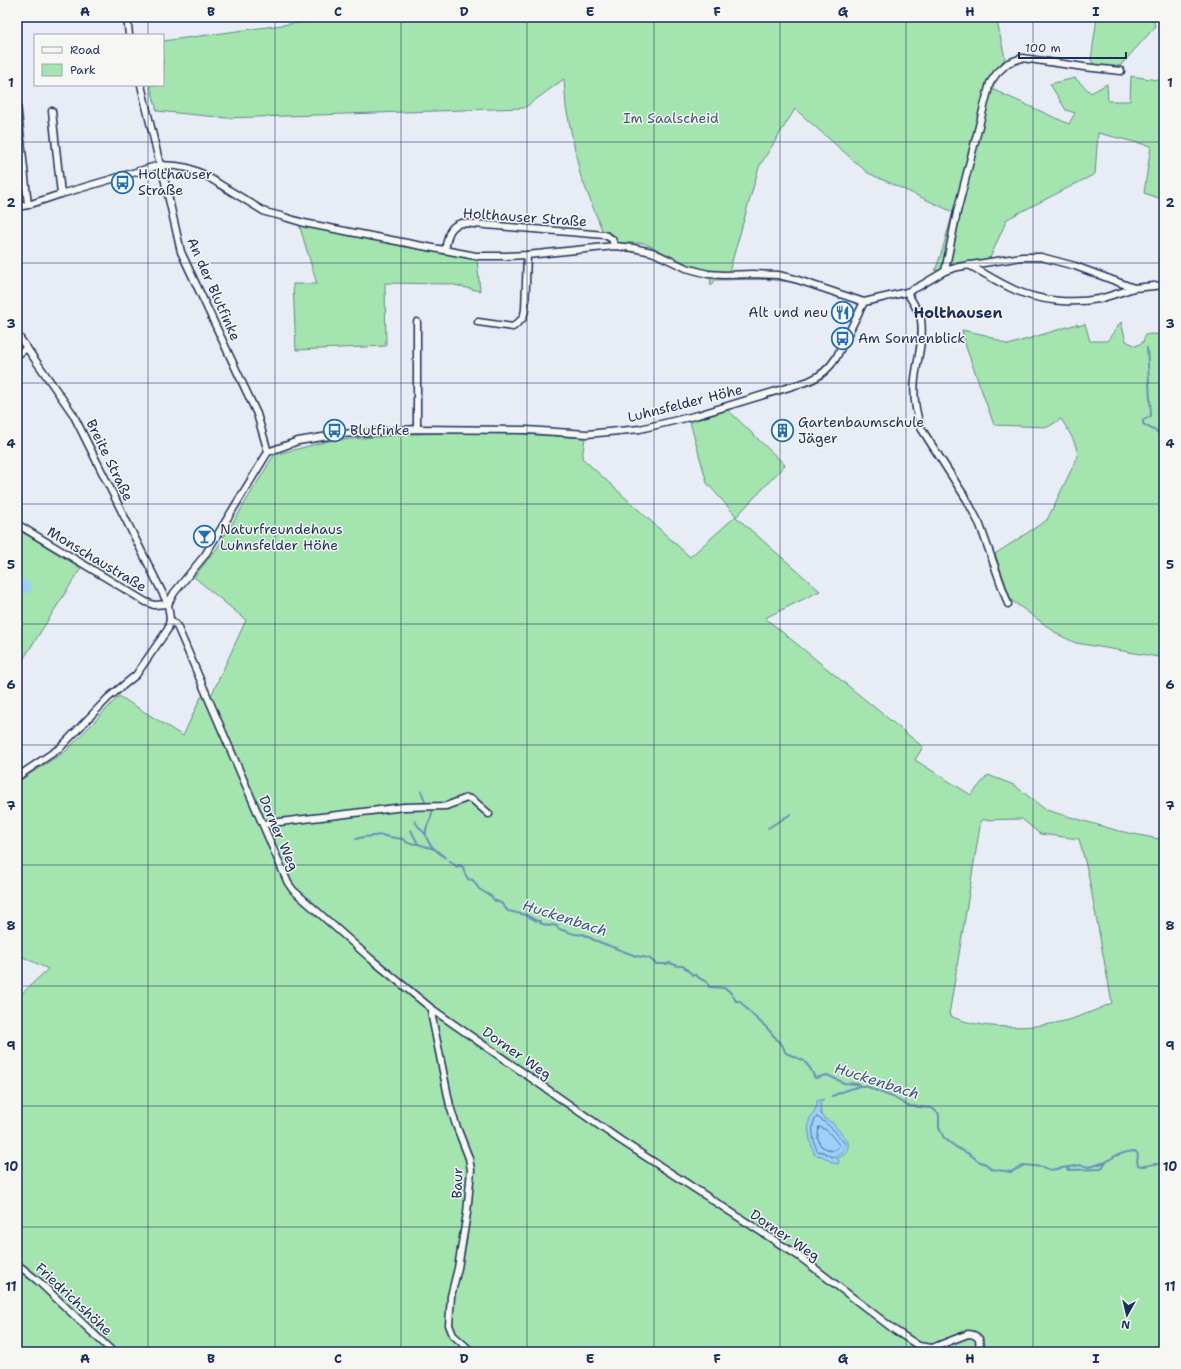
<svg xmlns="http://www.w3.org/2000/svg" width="1181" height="1369" font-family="'Shantell Sans',sans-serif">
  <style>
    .green { fill: #a4e4ae; stroke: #608a86; fill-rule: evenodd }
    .water { fill: #9dd0fa; stroke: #6990bc }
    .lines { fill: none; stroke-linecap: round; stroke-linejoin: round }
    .shore { stroke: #4f6f9c; stroke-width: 1 }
    .stream { stroke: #6990bc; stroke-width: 2 }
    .canal { stroke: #9dd0fa; stroke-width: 7 }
    .minor-casing { stroke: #1b2f5e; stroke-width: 9 }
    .minor { stroke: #f6f6f2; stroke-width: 6 }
    .grid { fill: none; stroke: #1b2f5e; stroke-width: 1; stroke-opacity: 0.55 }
    .labels { text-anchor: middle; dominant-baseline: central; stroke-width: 3; stroke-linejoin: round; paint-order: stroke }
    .park-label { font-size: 14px; fill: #3d5c72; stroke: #f6f6f2 }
    .poi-label { font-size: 14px; fill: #1b2f5e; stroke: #f6f6f2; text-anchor: start }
    .street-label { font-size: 14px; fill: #1b2f5e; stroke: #f6f6f2 }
    .neighbourhood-label { font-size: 15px; font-weight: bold; fill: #1b2f5e; stroke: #f6f6f2 }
    .water-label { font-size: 15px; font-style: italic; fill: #3c5785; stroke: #f6f6f2 }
    .neatline { fill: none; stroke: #1b2f5e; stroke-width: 1.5 }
    .grid-label { font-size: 13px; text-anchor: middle; font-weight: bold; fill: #1b2f5e }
  </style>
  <rect width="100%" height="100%" fill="#e8ecf5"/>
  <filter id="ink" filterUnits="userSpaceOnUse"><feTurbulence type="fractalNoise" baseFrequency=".025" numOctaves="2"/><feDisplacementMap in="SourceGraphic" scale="8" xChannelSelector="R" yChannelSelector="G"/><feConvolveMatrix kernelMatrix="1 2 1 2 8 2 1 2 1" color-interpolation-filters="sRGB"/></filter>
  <g filter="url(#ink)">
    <g class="green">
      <path d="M318,17h678l9,41 -20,28 84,38 6,-11 -9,-3 -16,-26 25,-6 16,15 16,-9 1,17h22l1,-25 33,5v119l-20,-7 7,-47 -53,-13 -3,41 -88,45 -17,39 -55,13 7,-20 11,-39 -85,-39 -73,-64 -36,58 -30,105 -10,1 -24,-5 -51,-25h-25l-8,-8 -9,-5 -22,-56 -14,-67 -2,-28 -40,29 -297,10 -70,-7 -7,-26h13v-44l156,-21z"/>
      <path d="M1097,17h56l2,10 -34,38c-9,3 -18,2 -28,-1l-2,-4z"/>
      <path d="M299,224l178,35 3,32 -30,-7 -65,-1 1,63 -90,4 -3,-66h24z"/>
      <path d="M710,277l9,1 53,-1 27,5v2c-27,-7 -56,-4 -84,-4l-4,6z"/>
      <path d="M1121,322l5,19 10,5 7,-4 2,-7 6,-1 13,1v323l-88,-15 -17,-8 -48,-35 -16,-46 52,-34 31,-64c-2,-14 -9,-25 -17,-37l-13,8 -54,-2 -28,-78 -4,-17 24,5 22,10 69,-21 1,2 7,-2 5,17h17z"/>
      <path d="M728,410l57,55 -49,52 84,74 -55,27 158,129 -8,13 56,35 17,-20 26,10 32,25 73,21 45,9v512h-1147v-354l31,-29 -31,-15v-171l11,-8 38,-24 53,-55 64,40 18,-39 11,-3 34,-74 -52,-43 24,-30 56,-92 54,-14 85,-7 82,-2 90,6 -3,20 108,99 46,-41 -29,-33 -17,-61zM1022,819l18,15 39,5 9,34 24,130c-16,7 -34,15 -52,19 -29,7 -84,8 -111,-7l32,-195z"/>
      <path d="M17,529l64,39 -64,101z"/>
    </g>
    <path class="water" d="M824,1099l-4,5 1,10 4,5 8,4c3,5 12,14 15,19 1,10 -3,14 -12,16l3,2 -1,4 -5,-1 -11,-7 -7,-1c-4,-7 -8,-26 -6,-34 2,-7 9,-12 8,-20z"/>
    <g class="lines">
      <g class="shore">
        <path d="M817,1117c12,7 20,16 28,27l-3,8 -10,5 -9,-5 -6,-1c-3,-9 -8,-27 0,-34z"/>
        <path d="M819,1127c9,1 14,11 20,18l-1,3 -7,3 -10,-5 -3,-7z"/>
      </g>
      <g class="stream">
        <path d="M1147,348l4,68 -8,4v4c7,5 17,7 21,15"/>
        <path d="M421,791l4,10"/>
        <path d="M432,812c0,5 -2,7 -4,12 -8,16 7,26 18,34"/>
        <path d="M415,821c2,5 7,9 10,13"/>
        <path d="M768,828l23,-14"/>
        <path d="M411,830l7,14"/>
        <path d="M356,839l8,-2 18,-2 7,2 14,2 5,4 10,1 16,5"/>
        <path d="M450,861l7,6 2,-2 4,2 2,7 3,5 5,1 6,9 12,7 3,4 7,3 7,8 18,4 11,6h3v2l9,3 3,-1 5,1 1,3c9,1 16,8 25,5l11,6 42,16 13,2 7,6h10l4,-1 8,3h5l10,9h3l3,3 8,4 2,5c15,0 20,0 27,14h4c7,10 16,17 25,25 6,6 11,13 17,19 2,2 2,6 4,8l18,8 6,7 5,10 12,-3 17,8 14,1 2,2h6l11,5 16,6 15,9 24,2 7,6v14l5,10 12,9 15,8 7,6 8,3 5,5 20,3 13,-7 19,2 7,3 31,-5 8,2 17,-5 9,-6 12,-4 8,-1 2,2 1,3 -1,5 1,4c7,3 11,-1 18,-1 3,0 5,0 8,0"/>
        <path d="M832,1096l17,-7 5,-1 5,-2"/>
        <path d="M1067,1169l2,1 32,-1 4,-6"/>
        <path d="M1147,1352c5,-4 11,-2 17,-6"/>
      </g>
      <path class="canal" d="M21,581l-1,1 8,5 -2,3"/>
      <defs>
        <g id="minor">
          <path d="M127,17l2,18"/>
          <path d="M141,85l19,80 5,17 16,70 76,162 11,38"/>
          <path d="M17,104l11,101"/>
          <path d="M52,111l9,83"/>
          <path d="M17,207l11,-2 33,-11 92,-27 7,-2 16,1 12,2 15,6 62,38 16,4 23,7 113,22 59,11h30l21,-1 88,-9 18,2 19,4 34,16 22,6 16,1 29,-1 25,1 17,4 69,23 43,-10 11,-5 27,-16 13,-4 64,-10h19l34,9 59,22 30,-3"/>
          <path d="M445,250c3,-13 3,-24 17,-27l143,12 7,4 3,7"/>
          <path d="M969,265c15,8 30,18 46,25 25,11 56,14 84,9 11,-3 23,-7 35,-11"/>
          <path d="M945,271l12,-59 33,-129 7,-10 11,-10 14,-5 62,9 37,4"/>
          <path d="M907,292c4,8 12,19 14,28 3,19 -4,40 -6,59 -2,16 1,34 6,49l46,72 13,25 28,79"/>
          <path d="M478,322l35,5 10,-9 2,-8 2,-55"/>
          <path d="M17,334l56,80 95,190 2,15 -2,10 -32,46 -28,23 -48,50 -43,29"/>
          <path d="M17,355l10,-7"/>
          <path d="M417,429v-107"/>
          <path d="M17,524l129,78 8,3 14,-1"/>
          <path d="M168,604l6,-11 31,-38 63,-103 30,-11 43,-7 76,-5 109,1 61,4 53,-5 58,-14 111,-34c12,-5 20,-12 27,-23l28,-56"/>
          <path d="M170,619l7,7 111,257 5,7 78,69 61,50 188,131 180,117 96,74 23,15 13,2 36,-14c5,0 8,1 11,5l1,13"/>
          <path d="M263,824l141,-17 42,-1 21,-8 6,2 16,14"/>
          <path d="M432,1009v8l18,89 6,19 13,33 2,12 -4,43 -9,55 -7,28 -2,29 4,10 19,17"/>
          <path d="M17,1264l21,17 75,71"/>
        </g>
      </defs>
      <use href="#minor" class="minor-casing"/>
      <use href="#minor" class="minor"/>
    </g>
  </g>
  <path class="grid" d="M148,17v18M275,17v1335M401,17v1335M527,17v1335M654,17v1335M780,17v1335M906,17v1335M1033,17v1335M148,85v1267M17,142h1147M17,263h1147M17,383h1147M17,504h1147M17,624h1147M17,745h1147M17,865h1147M17,986h1147M17,1106h1147M17,1227h1147"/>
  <defs>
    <symbol id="bus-ring" viewBox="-11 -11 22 22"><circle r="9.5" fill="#f6f6f2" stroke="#1f6fb2" stroke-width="1.5"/><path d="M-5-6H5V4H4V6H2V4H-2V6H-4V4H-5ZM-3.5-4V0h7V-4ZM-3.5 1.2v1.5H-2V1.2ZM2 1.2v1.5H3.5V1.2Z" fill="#1f6fb2"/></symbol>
    <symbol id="restaurant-ring" viewBox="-11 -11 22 22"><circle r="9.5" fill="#f6f6f2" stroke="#1f6fb2" stroke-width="1.5"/><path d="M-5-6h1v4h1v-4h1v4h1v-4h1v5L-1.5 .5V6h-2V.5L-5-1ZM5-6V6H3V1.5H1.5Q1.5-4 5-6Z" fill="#1f6fb2"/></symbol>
    <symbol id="building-ring" viewBox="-11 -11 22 22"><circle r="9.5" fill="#f6f6f2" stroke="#1f6fb2" stroke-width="1.5"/><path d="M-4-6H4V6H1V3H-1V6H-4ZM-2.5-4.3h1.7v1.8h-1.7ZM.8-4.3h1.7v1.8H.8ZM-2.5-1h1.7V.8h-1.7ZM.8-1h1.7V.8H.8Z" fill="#1f6fb2"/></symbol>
    <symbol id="bar-ring" viewBox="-11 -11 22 22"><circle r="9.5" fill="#f6f6f2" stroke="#1f6fb2" stroke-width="1.5"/><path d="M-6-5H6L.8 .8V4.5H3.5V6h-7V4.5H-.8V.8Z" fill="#1f6fb2"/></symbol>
  </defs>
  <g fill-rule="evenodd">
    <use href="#bus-ring" x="110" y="170" width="25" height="25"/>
    <use href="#restaurant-ring" x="830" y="300" width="25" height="25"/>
    <use href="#bus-ring" x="830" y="326" width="25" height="25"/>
    <use href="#bus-ring" x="322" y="418" width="25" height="25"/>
    <use href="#building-ring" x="770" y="418" width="25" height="25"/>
    <use href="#bar-ring" x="192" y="524" width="25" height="25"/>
  </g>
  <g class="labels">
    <g class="park-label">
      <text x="671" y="118">Im Saalscheid</text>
    </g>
    <g class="poi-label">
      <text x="138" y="174">Holthauser<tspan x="138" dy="16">Straße</tspan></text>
      <text x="828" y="312" text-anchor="end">Alt und neu</text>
      <text x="858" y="338">Am Sonnenblick</text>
      <text x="798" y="422">Gartenbaumschule<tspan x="798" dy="16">Jäger</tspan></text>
      <text x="350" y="430">Blutfinke</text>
      <text x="220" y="529">Naturfreundehaus<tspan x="220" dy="16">Luhnsfelder Höhe</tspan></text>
    </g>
    <g class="street-label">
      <text transform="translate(525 217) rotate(4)">Holthauser Straße</text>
      <text transform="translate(214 289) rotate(66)">An der Blutfinke</text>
      <text transform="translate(685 403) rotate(-14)">Luhnsfelder Höhe</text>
      <text transform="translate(110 460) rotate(64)">Breite Straße</text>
      <text transform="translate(97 559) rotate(31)">Monschaustraße</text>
      <text transform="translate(279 833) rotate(67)">Dorner Weg</text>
      <text transform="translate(517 1053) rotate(35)">Dorner Weg</text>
      <text transform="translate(457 1183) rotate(-88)">Baur</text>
      <text transform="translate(785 1235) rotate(34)">Dorner Weg</text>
      <text transform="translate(74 1299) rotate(43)">Friedrichshöhe</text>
    </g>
    <g class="neighbourhood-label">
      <text x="958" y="313">Holthausen</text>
    </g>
    <g class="water-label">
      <text transform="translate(565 918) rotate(18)">Huckenbach</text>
      <text transform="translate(877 1081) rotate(18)">Huckenbach</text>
    </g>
  </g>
  <rect width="1181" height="1369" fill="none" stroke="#f6f6f2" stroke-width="44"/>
  <rect x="34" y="34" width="130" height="52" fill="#f6f6f2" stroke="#9ea6b7"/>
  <rect x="42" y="47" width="20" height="6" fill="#f6f6f2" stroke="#9ea6b7"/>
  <text x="70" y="54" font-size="12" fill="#1b2f5e">Road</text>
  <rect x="42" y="64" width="20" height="12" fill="#a4e4ae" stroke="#9ea6b7"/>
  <text x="70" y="74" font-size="12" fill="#1b2f5e">Park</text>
  <g transform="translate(1127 1315) rotate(188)" stroke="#f6f6f2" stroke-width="3" paint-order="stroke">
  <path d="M0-3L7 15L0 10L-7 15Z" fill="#1b2f5e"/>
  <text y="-6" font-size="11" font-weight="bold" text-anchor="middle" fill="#1b2f5e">N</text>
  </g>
  <path d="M1019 52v6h107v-6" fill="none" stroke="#1b2f5e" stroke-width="2"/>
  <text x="1025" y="52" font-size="12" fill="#1b2f5e" stroke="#f6f6f2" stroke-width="3" paint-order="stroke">100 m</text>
  <rect x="22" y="22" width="1137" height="1325" class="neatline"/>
  <g class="grid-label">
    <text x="85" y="16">A</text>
    <text x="211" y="16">B</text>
    <text x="338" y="16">C</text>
    <text x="464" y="16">D</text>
    <text x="590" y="16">E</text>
    <text x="717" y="16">F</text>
    <text x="843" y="16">G</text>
    <text x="970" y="16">H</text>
    <text x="1096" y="16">I</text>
    <text x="11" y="87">1</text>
    <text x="1170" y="87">1</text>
    <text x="11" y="207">2</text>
    <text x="1170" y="207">2</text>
    <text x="11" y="328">3</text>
    <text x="1170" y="328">3</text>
    <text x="11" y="448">4</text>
    <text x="1170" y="448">4</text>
    <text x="11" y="569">5</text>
    <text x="1170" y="569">5</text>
    <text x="11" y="689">6</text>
    <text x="1170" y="689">6</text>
    <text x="11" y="810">7</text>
    <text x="1170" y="810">7</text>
    <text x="11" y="930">8</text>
    <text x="1170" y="930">8</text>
    <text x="11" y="1050">9</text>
    <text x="1170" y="1050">9</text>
    <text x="11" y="1171">10</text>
    <text x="1170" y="1171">10</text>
    <text x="11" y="1291">11</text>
    <text x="1170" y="1291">11</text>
    <text x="85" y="1363">A</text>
    <text x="211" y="1363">B</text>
    <text x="338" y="1363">C</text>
    <text x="464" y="1363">D</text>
    <text x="590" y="1363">E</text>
    <text x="717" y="1363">F</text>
    <text x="843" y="1363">G</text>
    <text x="970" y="1363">H</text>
    <text x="1096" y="1363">I</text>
  </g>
</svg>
